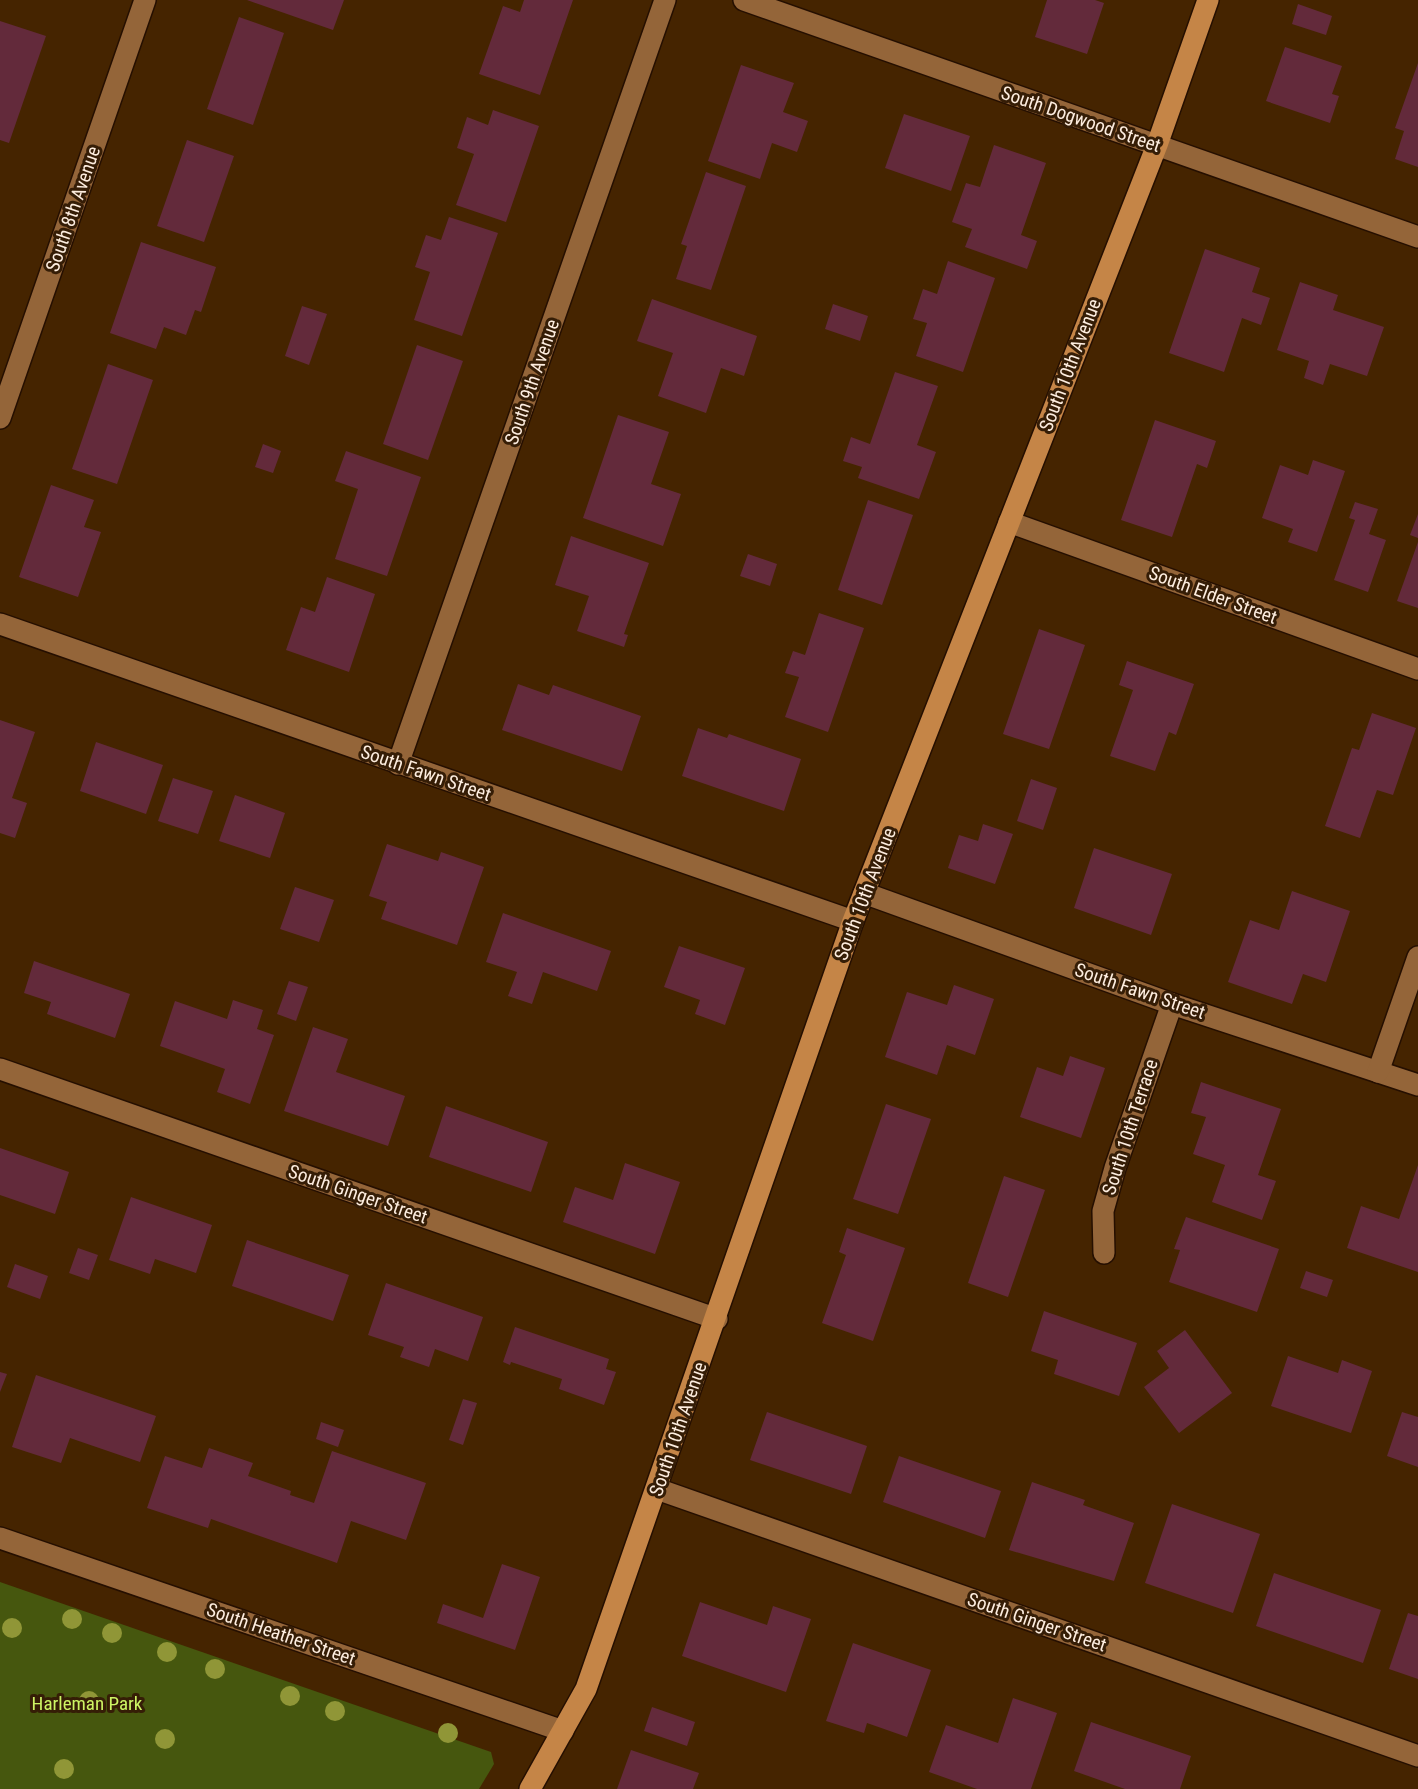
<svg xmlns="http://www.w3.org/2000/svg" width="1418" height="1789" font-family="'Roboto Condensed',sans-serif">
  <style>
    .green { fill: #46570e }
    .building { fill: #632a3b }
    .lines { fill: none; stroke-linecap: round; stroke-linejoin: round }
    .minor-casing { stroke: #250f00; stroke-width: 24 }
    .major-casing { stroke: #250f00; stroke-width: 24 }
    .minor { stroke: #946539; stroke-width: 21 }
    .major { stroke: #c58547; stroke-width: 21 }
    .tree { fill: #909637 }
    .labels { text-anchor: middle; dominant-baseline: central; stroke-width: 6; stroke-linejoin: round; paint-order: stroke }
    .street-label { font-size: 19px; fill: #fdeddf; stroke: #351d06 }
    .park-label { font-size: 19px; fill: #cdf464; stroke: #351d06 }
  </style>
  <rect width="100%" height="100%" fill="#452400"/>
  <path class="green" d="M0,1582l491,170 3,12 -15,25h-479z"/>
  <g class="building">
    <path d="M247,0h97l-11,30z"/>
    <path d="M524,0h49l-33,95 -61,-21 24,-68 17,6z"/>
    <path d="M1047,0h48l9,3 -17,51 -52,-17z"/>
    <path d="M1298,4l34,12 -6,19 -34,-11z"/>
    <path d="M239,17l45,16 -31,92 -46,-16z"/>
    <path d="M0,21l46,15 -37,107 -9,-3z"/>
    <path d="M1285,47l57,19 -10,28 7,2 -9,27 -64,-22z"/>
    <path d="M1418,63v104l-23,-8 9,-28 -9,-3z"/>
    <path d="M741,65l53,18 -11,29 25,9 -11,31 -25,-9 -12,36 -52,-18z"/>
    <path d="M493,110l46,16 -33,96 -50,-17 18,-51 -17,-6 10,-31 21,8z"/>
    <path d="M904,114l66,22 -19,55 -66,-23z"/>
    <path d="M187,140l47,16 -30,86 -47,-16z"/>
    <path d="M994,145l52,18 -25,72 16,6 -10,28 -62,-22 7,-18 -20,-7 14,-39 14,4z"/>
    <path d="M706,172l40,14 -35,104 -35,-11 11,-33 -6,-2z"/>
    <path d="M449,217l49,16 -36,103 -48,-16 16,-48 -15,-5 11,-32 15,5z"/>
    <path d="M141,242l75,25 -15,45 -6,-2 -9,25 -22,-8 -8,22 -46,-16z"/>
    <path d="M1205,249l55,19 -8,24 18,6 -9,27 -19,-7 -18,54 -55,-19z"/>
    <path d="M948,261l47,17 -32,94 -47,-16 11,-33 -14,-4 10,-30 14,5z"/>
    <path d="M1300,282l38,13 -5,15 51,17 -17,49 -37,-12 -7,21 -19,-7 5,-17 -32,-11z"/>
    <path d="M652,299l105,37 -13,40 -23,-8 -15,45 -48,-17 15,-43 -36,-12z"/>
    <path d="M833,304l35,12 -8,25 -35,-12z"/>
    <path d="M302,306l25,8 -18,51 -24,-9z"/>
    <path d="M417,345l46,16 -35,99 -45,-16z"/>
    <path d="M108,364l45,16 -36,104 -45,-15z"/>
    <path d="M895,372l43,14 -21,59 19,7 -17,47 -61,-21 4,-11 -19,-6 8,-24 19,7z"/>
    <path d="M618,415l51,17 -18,52 30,10 -18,52 -80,-28z"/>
    <path d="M1155,420l61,21 -9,27 -10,-4 -25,73 -51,-17z"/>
    <path d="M263,444l18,7 -8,22 -18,-6z"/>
    <path d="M346,451l75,26 -34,99 -52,-17 23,-70 -23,-8z"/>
    <path d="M1313,460l32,11 -28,81 -29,-10 5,-13 -31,-11 18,-53 28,10z"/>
    <path d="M51,485l43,15 -10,27 17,5 -23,65 -59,-20z"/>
    <path d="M868,500l45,15 -31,90 -44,-15z"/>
    <path d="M1355,502l23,7 -9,25 17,6 -18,52 -34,-12 21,-60 -6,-2z"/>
    <path d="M1418,514v24l-8,-3z"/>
    <path d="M571,536l78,27 -25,71 4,1 -4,12 -47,-16 12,-35 -34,-11z"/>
    <path d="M1418,542v66l-21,-7z"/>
    <path d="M748,554l29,10 -7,22 -30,-10z"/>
    <path d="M327,577l48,17 -26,78 -63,-22 15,-43 14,5z"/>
    <path d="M819,613l45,15 -36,104 -43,-15 14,-40 -14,-4 8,-22 12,4z"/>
    <path d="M1039,629l46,16 -36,104 -46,-15z"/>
    <path d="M1127,661l67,23 -18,51 -7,-3 -14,39 -45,-15 23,-66 -14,-5z"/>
    <path d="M518,684l31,11 4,-10 88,31 -19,55 -120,-41z"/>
    <path d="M1372,713l44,15 -23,67 -16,-5 -17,48 -35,-12 27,-78 7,2z"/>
    <path d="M0,720l35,12 -23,66 15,5 -12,35 -15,-5z"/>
    <path d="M698,728l29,10 2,-4 72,25 -17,52 -102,-35z"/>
    <path d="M96,742l67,23 -17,49 -66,-23z"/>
    <path d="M173,778l40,13 -15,43 -40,-13z"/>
    <path d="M1031,779l26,9 -14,42 -26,-9z"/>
    <path d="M235,795l50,18 -15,45 -51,-17z"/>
    <path d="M983,824l30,10 -18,50 -47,-16 11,-33 19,6z"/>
    <path d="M387,844l51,17 3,-9 43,15 -27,78 -76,-26 6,-17 -18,-6z"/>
    <path d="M1094,848l78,26 -21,61 -77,-27z"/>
    <path d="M295,887l39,13 -15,42 -39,-13z"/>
    <path d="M1292,891l58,20 -24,71 -23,-8 -11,30 -64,-22 22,-62 29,10z"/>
    <path d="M503,913l108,38 -14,40 -54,-19 -11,32 -24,-8 9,-24 -31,-10z"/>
    <path d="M679,946l66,22 -20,57 -30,-11 5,-14 -36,-13z"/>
    <path d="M34,961l96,33 -15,44 -68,-24 4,-12 -27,-9z"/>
    <path d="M289,981l19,6 -12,34 -19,-7z"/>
    <path d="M954,985l40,14 -19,56 -28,-10 -10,30 -52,-18 22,-65 40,13z"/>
    <path d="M233,1000l30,10 -6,19 17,6 -24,69 -33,-12 8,-23 -65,-23 15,-45 52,18z"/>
    <path d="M313,1027l35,12 -12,33 69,24 -17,50 -104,-35z"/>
    <path d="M1070,1056l35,12 -24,70 -61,-21 17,-50 26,9z"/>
    <path d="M1201,1082l80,27 -23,66 18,6 -14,39 -50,-18 13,-37 -32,-11 13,-37 -15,-4z"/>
    <path d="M886,1104l45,15 -33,95 -45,-15z"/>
    <path d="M446,1106l102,36 -17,50 -102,-35z"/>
    <path d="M0,1148l69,24 -14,42 -55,-19z"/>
    <path d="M625,1163l55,19 -25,72 -92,-32 12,-35 38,13z"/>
    <path d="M1418,1165v107l-71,-24 14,-42 38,13z"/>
    <path d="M1004,1176l41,14 -37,107 -40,-14z"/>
    <path d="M131,1197l81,28 -16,48 -41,-14 -5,15 -41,-14z"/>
    <path d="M1186,1217l93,32 -22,63 -88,-30 11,-32 -6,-1z"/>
    <path d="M847,1228l58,20 -32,93 -51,-18 24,-68 -7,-3z"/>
    <path d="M247,1240l102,35 -16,46 -101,-35z"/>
    <path d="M78,1248l20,7 -9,25 -20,-7z"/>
    <path d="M15,1264l33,12 -8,23 -33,-12z"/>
    <path d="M1306,1271l27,9 -6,17 -27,-9z"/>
    <path d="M386,1283l97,34 -15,44 -33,-12 -6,18 -29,-10 4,-10 -36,-12z"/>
    <path d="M1044,1311l93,32 -18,53 -65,-22 4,-14 -27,-9z"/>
    <path d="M515,1327l94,32 -3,10 10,3 -12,33 -45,-16 3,-10 -51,-17 -1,3 -7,-3z"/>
    <path d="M1185,1330l47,63 -53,40 -35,-46 25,-19 -12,-17z"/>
    <path d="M1288,1356l50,17 4,-13 30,11 -21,62 -80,-27z"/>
    <path d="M0,1372l7,2 -7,18z"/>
    <path d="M36,1375l120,41 -16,46 -70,-24 -9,25 -49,-16z"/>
    <path d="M463,1399l14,4 -14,42 -14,-5z"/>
    <path d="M767,1412l100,34 -16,48 -101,-34z"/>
    <path d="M1402,1412l16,5v50l-31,-11z"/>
    <path d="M321,1422l23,8 -6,17 -22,-8z"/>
    <path d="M209,1448l44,15 -5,13 43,15 -1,4 24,8 18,-52 94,32 -20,57 -55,-19 -14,42 -126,-44 -3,9 -61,-20 18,-52 37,12z"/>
    <path d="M899,1456l102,35 -16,47 -102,-36z"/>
    <path d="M1032,1482l53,18 -2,5 51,18 -20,58 -105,-31z"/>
    <path d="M1172,1504l88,30 -27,79 -88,-30z"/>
    <path d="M502,1564l38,13 -25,73 -78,-27 6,-19 40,14z"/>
    <path d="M1274,1573l107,37 -18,53 -107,-37z"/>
    <path d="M700,1602l67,23 6,-19 38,13 -25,73 -104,-36z"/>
    <path d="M1408,1613l10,3v63l-29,-10z"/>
    <path d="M853,1643l78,27 -24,67 -40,-14 -3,10 -38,-12z"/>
    <path d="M1013,1698l44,15 -26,76h-54l-48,-17 17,-47 52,18z"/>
    <path d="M652,1707l43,15 -8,24 -43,-15z"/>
    <path d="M1091,1722l100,34 -11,33h-55l-51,-18z"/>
    <path d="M631,1750l68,23 -6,16h-76z"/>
  </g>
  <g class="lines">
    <defs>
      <g id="minor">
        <path d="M744,0l674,237"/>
        <path d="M0,418l145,-418"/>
        <path d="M1009,522l409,147"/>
        <path d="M0,624l853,297"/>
        <path d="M398,764l267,-764"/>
        <path d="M864,893l308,111 246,81"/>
        <path d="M0,1069l717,250"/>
        <path d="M1378,1072l40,-115"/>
        <path d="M1104,1253l-1,-42 12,-43 57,-164"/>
        <path d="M657,1489l761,267"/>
        <path d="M0,1538l563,193"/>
      </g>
      <path id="major" d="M530,1789l56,-100 267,-768 304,-776 51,-145"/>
    </defs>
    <use href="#minor" class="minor-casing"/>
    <use href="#major" class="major-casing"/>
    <use href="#minor" class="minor"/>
    <use href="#major" class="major"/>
  </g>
  <g class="tree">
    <circle cx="72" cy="1619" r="10"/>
    <circle cx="12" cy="1628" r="10"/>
    <circle cx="112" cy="1633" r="10"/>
    <circle cx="167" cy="1652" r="10"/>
    <circle cx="215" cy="1669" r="10"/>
    <circle cx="290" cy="1696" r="10"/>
    <circle cx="89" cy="1701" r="10"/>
    <circle cx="335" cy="1711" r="10"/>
    <circle cx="448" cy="1733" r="10"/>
    <circle cx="165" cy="1739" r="10"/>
    <circle cx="64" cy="1769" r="10"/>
  </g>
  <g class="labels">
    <g class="street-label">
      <text transform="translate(1081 119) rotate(19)">South Dogwood Street</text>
      <text transform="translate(73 209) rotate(-71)">South 8th Avenue</text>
      <text transform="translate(1070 365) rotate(-69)">South 10th Avenue</text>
      <text transform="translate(532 382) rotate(-71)">South 9th Avenue</text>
      <text transform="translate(1213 595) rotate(20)">South Elder Street</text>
      <text transform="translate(426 773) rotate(19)">South Fawn Street</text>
      <text transform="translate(865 894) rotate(-69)">South 10th Avenue</text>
      <text transform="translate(1140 991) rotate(19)">South Fawn Street</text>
      <text transform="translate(1130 1127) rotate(-72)">South 10th Terrace</text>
      <text transform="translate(358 1194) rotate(19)">South Ginger Street</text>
      <text transform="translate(678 1429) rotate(-71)">South 10th Avenue</text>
      <text transform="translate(1037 1622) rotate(19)">South Ginger Street</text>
      <text transform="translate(281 1634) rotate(19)">South Heather Street</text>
    </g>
    <g class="park-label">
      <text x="87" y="1703">Harleman Park</text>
    </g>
  </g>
</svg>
